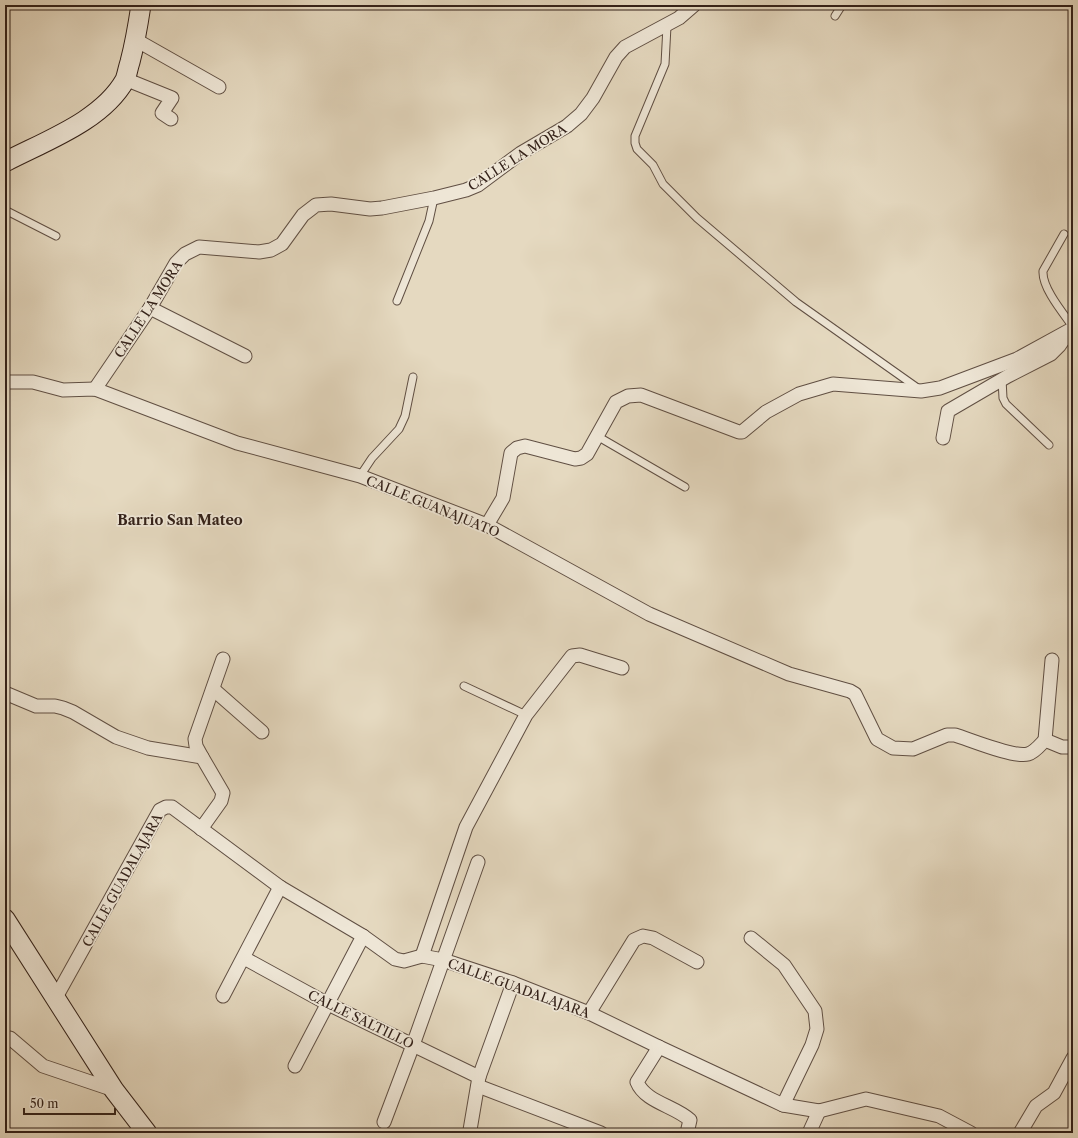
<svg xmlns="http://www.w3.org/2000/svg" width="1078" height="1138" font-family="'Libre Caslon Text',serif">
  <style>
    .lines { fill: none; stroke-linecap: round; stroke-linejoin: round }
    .lane-casing { stroke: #604f43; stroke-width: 9 }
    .street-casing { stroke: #604f43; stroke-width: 15 }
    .secondary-casing { stroke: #332119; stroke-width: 21 }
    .lane { stroke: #eee6d6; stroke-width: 7 }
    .street { stroke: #eee6d6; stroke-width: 13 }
    .secondary { stroke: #eee6d6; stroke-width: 19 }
    .labels { text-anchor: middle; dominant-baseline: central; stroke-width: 3.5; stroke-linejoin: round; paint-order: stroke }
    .street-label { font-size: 13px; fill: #332119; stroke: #eee6d6 }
    .neighbourhood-label { font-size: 14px; font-weight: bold; fill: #332119; stroke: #eee6d6 }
  </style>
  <rect width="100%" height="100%" fill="#e5d9c0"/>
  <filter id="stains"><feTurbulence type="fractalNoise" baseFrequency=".005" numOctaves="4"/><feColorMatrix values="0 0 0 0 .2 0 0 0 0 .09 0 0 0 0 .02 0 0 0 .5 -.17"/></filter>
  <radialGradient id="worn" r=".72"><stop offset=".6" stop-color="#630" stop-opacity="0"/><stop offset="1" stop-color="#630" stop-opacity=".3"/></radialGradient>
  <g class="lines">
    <defs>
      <g id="lane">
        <path d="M835,16l7,-11"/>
        <path d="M667,26l-2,38 -30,72v7l2,6 16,16 10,19 34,34 99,84 123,87"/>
        <path d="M5,210l51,26"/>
        <path d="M1064,234l-21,37c-1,17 20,42 30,56"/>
        <path d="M397,301l32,-80 5,-23"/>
        <path d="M1002,379l1,19 3,6 43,41"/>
        <path d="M597,436l88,51"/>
        <path d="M360,476l12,-18 27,-29 6,-13 8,-39"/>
        <path d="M464,686l62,29"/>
      </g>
      <g id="street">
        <path d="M136,40l83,47"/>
        <path d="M125,79l47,19 -10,15 9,6"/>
        <path d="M150,308l95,48"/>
        <path d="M5,382h28l30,8 32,-1 142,54 123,33 127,49 162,89 140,60 61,17 5,3 22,45 16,9 20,1 34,-14h8c16,5 59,23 73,19 7,-2 12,-9 17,-14l17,7h11"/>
        <path d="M95,389l55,-81 26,-45 9,-9 14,-7 60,5 12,-2 11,-6 21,-29 13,-10 15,-1 39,5 12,-1 52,-10 32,-8 12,-5 43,-32 46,-27 14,-12 12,-16 23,-41 9,-10 54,-29 15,-13"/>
        <path d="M943,438l5,-27 60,-35 43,-22 8,-8 9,-13"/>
        <path d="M487,525l16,-27 8,-45 6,-5 8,-2 50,13 6,-1 6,-4 29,-52 12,-6 13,-1 98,37h3l24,-20 33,-18 34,-10 88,7 19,-3 77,-29 53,-29"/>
        <path d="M213,689l49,43"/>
        <path d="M5,693l31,13h19l8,2 10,4 43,25 32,11 54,9 21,36 -2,8 -20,28"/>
        <path d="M1045,740l7,-80"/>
        <path d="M202,757l-6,-11 -1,-7 28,-80"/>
        <path d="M751,938l33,27 31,46 2,18 -5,16 -29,60"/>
        <path d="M422,956l44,-129 60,-112 46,-59 8,-1 42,13"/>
        <path d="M244,958l84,46 151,73"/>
        <path d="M223,996l57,-109"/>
        <path d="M55,999l105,-189 6,-3h6l108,80 83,49 32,23 9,2 18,-5 21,4 70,23 76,30 70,34 124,58 36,6 47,-12 73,17 32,17"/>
        <path d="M589,1013l45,-73 9,-4 10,2 44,24"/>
        <path d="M5,1037l5,1 33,28 71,24"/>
        <path d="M659,1047l-22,35c8,20 38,24 53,38l-3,13"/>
        <path d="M295,1066l68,-130"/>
        <path d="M478,1086l123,47"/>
        <path d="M384,1122l29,-77 65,-183"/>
        <path d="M470,1130l9,-53 34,-94"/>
        <path d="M809,1133l10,-22"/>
        <path d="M1020,1133l16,-27 18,-13 19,-35"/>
      </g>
      <g id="secondary">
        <path d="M5,162c40,-21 97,-41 120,-82 2,-5 3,-12 5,-18 5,-19 8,-37 11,-57"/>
        <path d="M5,919l109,171 33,43"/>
      </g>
    </defs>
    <use href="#lane" class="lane-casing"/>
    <use href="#street" class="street-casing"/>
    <use href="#secondary" class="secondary-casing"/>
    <use href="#lane" class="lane"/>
    <use href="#street" class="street"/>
    <use href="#secondary" class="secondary"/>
  </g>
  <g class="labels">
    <g class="street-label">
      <text transform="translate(517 157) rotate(-32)">CALLE LA MORA</text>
      <text transform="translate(148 309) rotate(-57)">CALLE LA MORA</text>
      <text transform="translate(433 506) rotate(22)">CALLE GUANAJUATO</text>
      <text transform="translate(122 880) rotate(-61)">CALLE GUADALAJARA</text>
      <text transform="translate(519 988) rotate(20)">CALLE GUADALAJARA</text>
      <text transform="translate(361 1019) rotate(26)">CALLE SALTILLO</text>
    </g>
    <g class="neighbourhood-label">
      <text x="180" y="520">Barrio San Mateo</text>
    </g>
  </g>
  <rect width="1078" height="1138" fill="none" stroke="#e5d9c0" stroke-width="20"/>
  <rect x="6" y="6" width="1066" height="1126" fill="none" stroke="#332119" stroke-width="2"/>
  <rect x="10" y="10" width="1058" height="1118" fill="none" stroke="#332119"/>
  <path d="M24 1108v6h91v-6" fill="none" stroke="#332119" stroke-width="2"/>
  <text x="30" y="1108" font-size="12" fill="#332119" stroke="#eee6d6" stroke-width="3" paint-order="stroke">50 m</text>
  <rect width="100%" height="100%" filter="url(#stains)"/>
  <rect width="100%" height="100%" fill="url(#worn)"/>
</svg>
